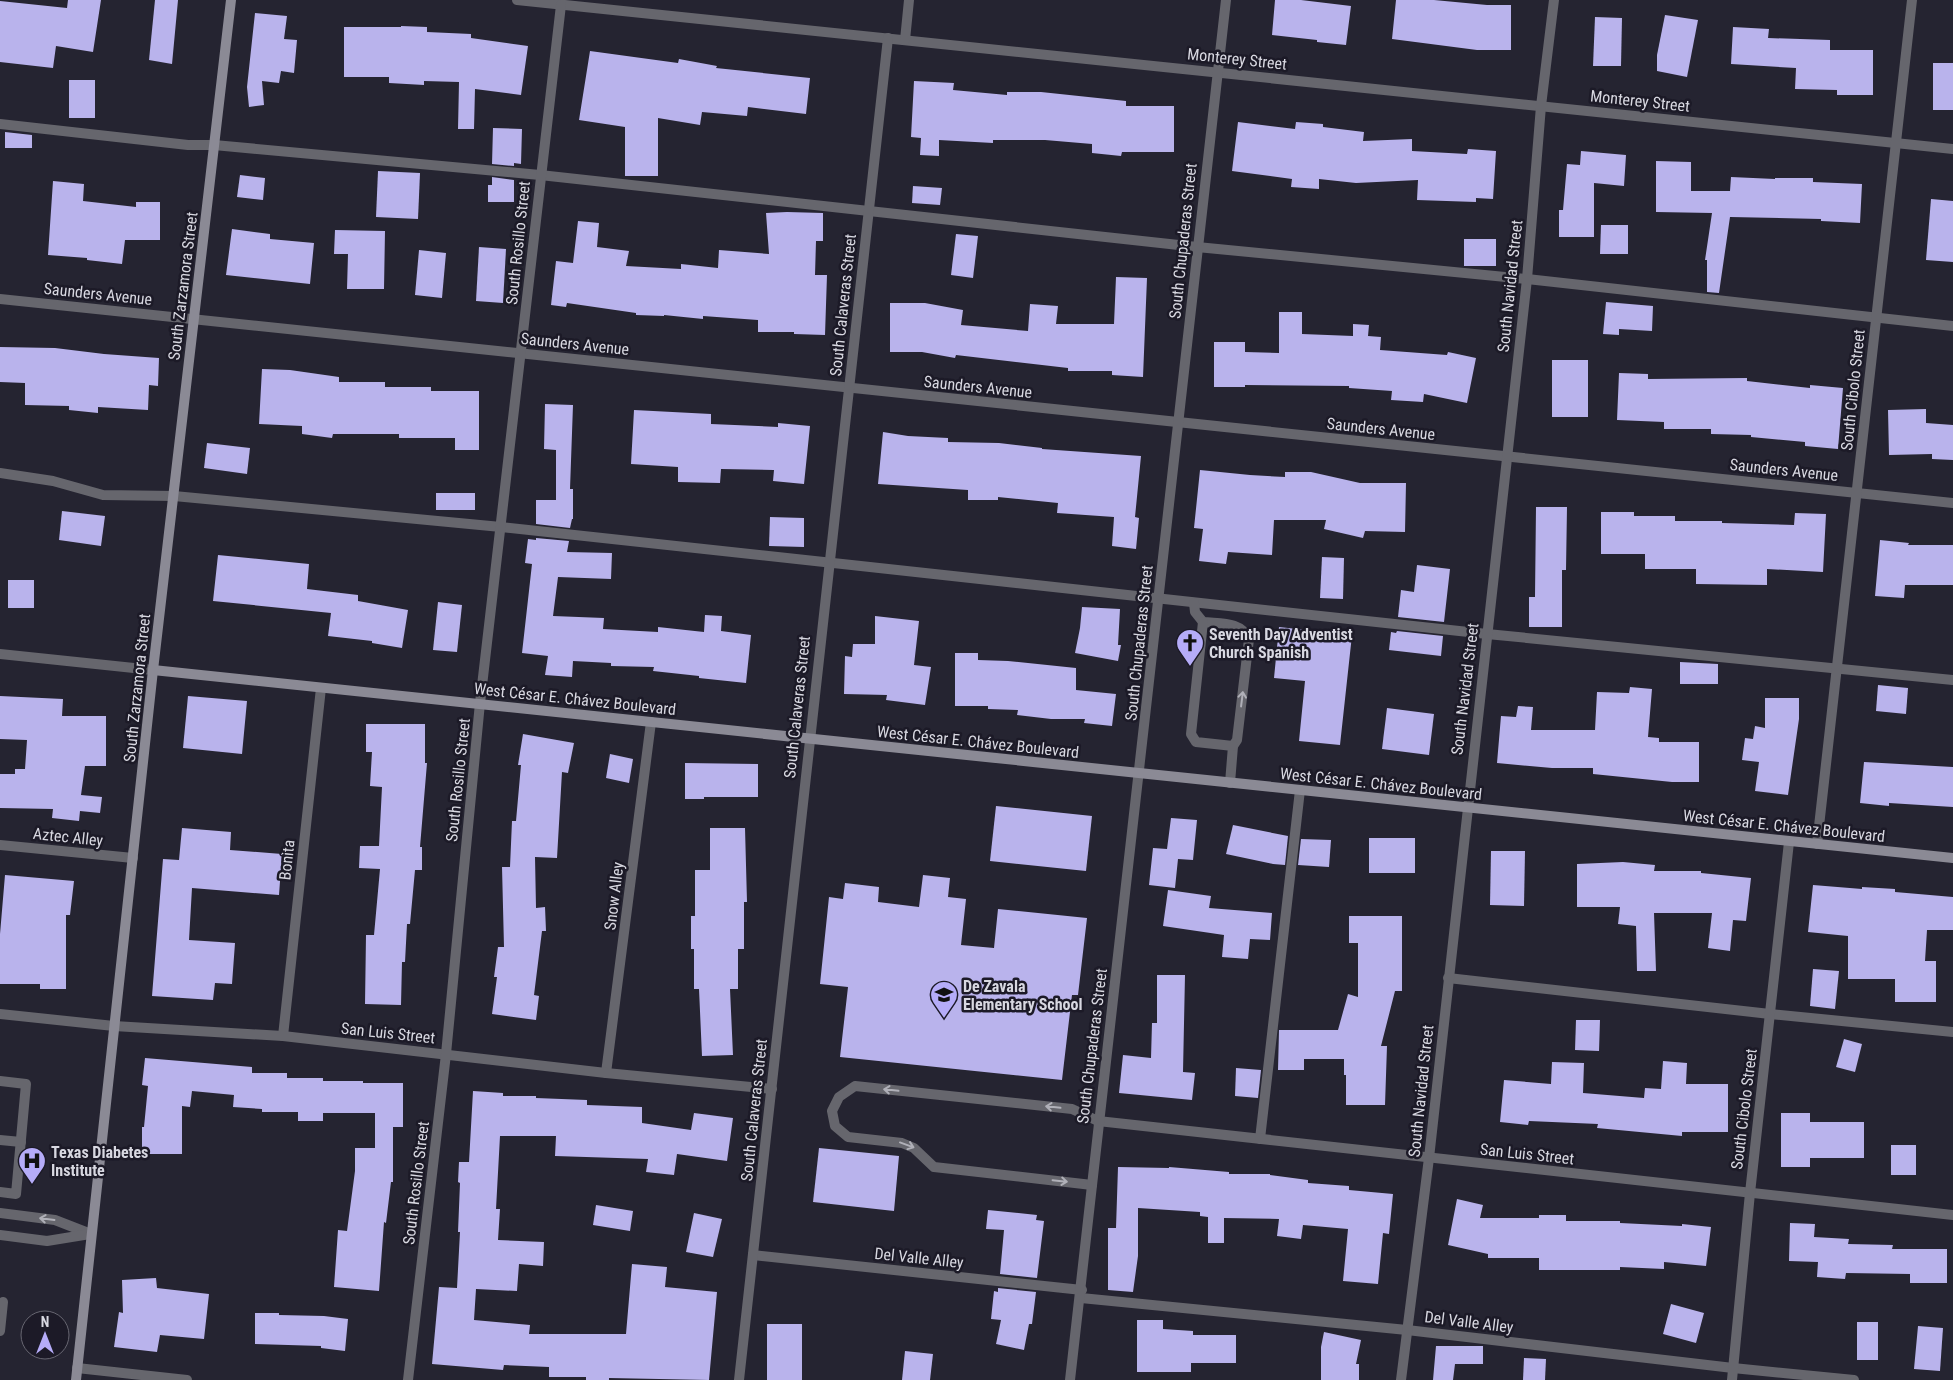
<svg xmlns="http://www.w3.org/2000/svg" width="1953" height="1380" font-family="'Roboto Condensed',sans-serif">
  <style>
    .building { fill: #b9b3ec }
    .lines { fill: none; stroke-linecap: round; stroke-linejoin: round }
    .lane { stroke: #66666d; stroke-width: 10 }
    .street { stroke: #66666d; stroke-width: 10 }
    .secondary { stroke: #8b8a95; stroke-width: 10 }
    .oneway { stroke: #b0b0b8 }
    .labels { text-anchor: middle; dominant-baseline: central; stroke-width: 5; stroke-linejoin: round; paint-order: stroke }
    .street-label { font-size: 16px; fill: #d8d8e1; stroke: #1c1a27 }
    .poi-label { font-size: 16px; font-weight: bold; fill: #d8d8e1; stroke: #1c1a27; text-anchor: start }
  </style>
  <rect width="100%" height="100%" fill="#252431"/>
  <g class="building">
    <path d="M68,0h33l-8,52 -37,-6 -3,22 -53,-6v-61l67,7z"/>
    <path d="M155,0h23l-6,64 -23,-4z"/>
    <path d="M1275,0h26l50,6 -5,39 -29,-3v-2l-45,-5z"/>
    <path d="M1396,0h38l53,5h24v45h-34l-85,-11z"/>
    <path d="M255,13l32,3 -3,23 13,1 -3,33 -13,-2 -2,12 -17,-2 2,24 -15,2 -2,-20z"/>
    <path d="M1665,15l33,5 -11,57 -30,-6v-16z"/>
    <path d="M1595,17l27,1 -1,48h-28z"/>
    <path d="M401,26l26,1v5l44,2v4l57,8 -7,49 -46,-6 -1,40h-16l1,-47 -35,-1v4l-35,-2v-6h-45v-50h57z"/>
    <path d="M1733,27l36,2 -1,9 62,2v10h43v45h-36v-5l-42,-1 1,-21 -65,-4z"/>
    <path d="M590,51l88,12 1,-4 38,7 -1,2 94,10 -4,36 -58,-7 -1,9 -45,-4 -2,13 -42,-7v58h-33v-49l-46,-7z"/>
    <rect x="1933" y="63" width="20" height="47"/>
    <rect x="69" y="80" width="26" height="38"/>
    <path d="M914,81l40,2 -1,7 54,5v-3h34l85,9v5h48v46h-52l-1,4 -29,-3v-9l-47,-4h-52v3l-54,-3v16l-19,-1 1,-17 -10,-1z"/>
    <path d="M1238,122l57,7 1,-7 27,2v3l41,5 -1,9 49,-2v12l55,3 1,-5 28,2 -3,48 -17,-1v4l-59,-2 1,-20 -62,3 -37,-4v10l-28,-2 1,-8 -60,-8z"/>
    <path d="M493,128l29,1 -1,35 -7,-1v3l-22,-2z"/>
    <path d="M5,132l27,3v13h-27z"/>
    <path d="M1581,151l45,4 -2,31 -30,-3v54h-35v-27h4l4,-46 13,1z"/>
    <path d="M1656,161l35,1v29h39l1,-14 44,2v-1h38v4l49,2 -2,39 -39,-2v-2l-91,-2 -11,76 -12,-1v-32h-2l7,-47 -56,-1z"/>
    <path d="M378,171l42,2 -2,46 -42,-2z"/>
    <path d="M240,175l25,3 -2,22 -26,-3z"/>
    <path d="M492,177l22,3v22h-26v-17h4z"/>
    <path d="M53,181l31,3 -1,17 53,6v-5h24v38h-35l-3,24 -35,-4v-2l-39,-3z"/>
    <path d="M913,186l29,2 -2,17 -28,-2z"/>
    <path d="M1931,199l22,2v61l-27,-2z"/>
    <path d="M787,212l36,1v28h-7l-1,34h12l-2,60 -31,-1v-2h-36v-12l-55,-4v3l-39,-4v1l-28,-1v-2l-69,-10 -1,4 -15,-2 5,-44 17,2 5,-42 21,2 -2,24 32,4 -3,15 55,3v-5l37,4 1,-18 50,4 -3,-41z"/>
    <path d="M1601,225h27v29h-28z"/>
    <path d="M232,229l38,5v5l44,4 -4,41 -84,-9z"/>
    <path d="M335,230l50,1 -1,58h-37l1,-35h-14z"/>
    <path d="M956,234l22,2 -5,42 -22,-3z"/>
    <rect x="1464" y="239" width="32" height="27"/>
    <path d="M479,247l27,2 -3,54 -27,-2z"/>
    <path d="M419,250l27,3 -4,45 -27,-3z"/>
    <path d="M1116,277l31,1 -4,99 -31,-2v-4h-44v-3l-112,-13 -1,3 -33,-6h-32v-49h35l38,7 -2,15 67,6 2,-27 28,2 -2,18h58z"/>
    <path d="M1606,302l47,4 -1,25 -33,-2v6l-16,-1z"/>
    <path d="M1279,312h23v22l51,2v-12l16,1 -1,11 13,1 -1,13 67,5 1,-3 28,6 -9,45 -43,-9 -1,8 -32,-2 1,-9 -43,-3v-2l-104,-1v2h-31v-45h31v10l34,1z"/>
    <path d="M0,347l55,1 49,6 55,4 -1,28 -9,-1 -1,25 -50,-3v6l-29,-3v-4l-44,-1v-22l-25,-1z"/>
    <rect x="1552" y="360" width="36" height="57"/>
    <path d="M262,369l28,1 49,7v5h46v5h46v4h48v59h-24v-12h-56v-4h-66l-1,4 -30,-4v-8l-43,-2z"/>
    <path d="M1619,373l29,1v5l99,-1v3l63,7v-3l33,3 -5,61 -33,-3v-4l-54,-5v-2l-40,-1v-5h-47v-7l-47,-2z"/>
    <path d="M545,404l28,1 -3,84h3v30h-1l-2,9 -34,-4v-24h20v-50l-12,-1z"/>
    <path d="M1926,409v14l27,2v35l-21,-1v-5l-43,1 -1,-45z"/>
    <path d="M634,410l77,4v10l67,3v-4l32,3 -6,58 -31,-3 1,-11 -53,-1 -1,14 -42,-1v-15l-47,-3z"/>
    <path d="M883,432l25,4 40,2v4l51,1 43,5v1l99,7 -6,61 4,1 -3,31 -24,-3 2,-29 -57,-4 1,-10 -60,-6v3h-30v-10l-90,-6z"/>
    <path d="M207,443l43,5 -3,26 -43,-6z"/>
    <path d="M1200,470l50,5 35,2v-5h26l49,11h46l-1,49 -40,-1 -2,7 -39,-9 2,-9h-52l-2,35 -44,-3 -2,12 -27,-3 4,-32 -9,-1z"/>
    <rect x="436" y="493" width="39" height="17"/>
    <path d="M1536,507h31l-1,63h-4v57h-33v-30h6z"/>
    <path d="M62,511l43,5 -4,30 -42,-6z"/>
    <path d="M1601,512h33v4h41v5h47v2l72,2 1,-12 31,1 -3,58 -56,-3v16l-71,-1v-15h-51v-15h-44z"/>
    <path d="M770,517l34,1v29l-35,-1z"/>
    <path d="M536,538l33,3 -2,11 45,1 -1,26 -53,-2 -5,39 51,2 -1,11 55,3v-5l46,5 1,-17 17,1 -1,15 30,4 -5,48 -47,-5v-2l-46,-5 1,-4 -43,-1v-3l-38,-2 -1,16 -27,-2 3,-19 -26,-3 10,-89 -7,-1 3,-24 8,1z"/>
    <path d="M1880,540l29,3 -1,2h45v40h-48l-1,13 -29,-2z"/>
    <path d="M218,555l91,9 -2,25 51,6v6l50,9 -6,38 -30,-5v-2l-44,-5 3,-23 -118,-12z"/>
    <path d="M1322,557l22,1 -1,41 -23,-1z"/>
    <path d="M1417,565l33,4 -6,53 -46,-5 3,-27 13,2z"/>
    <rect x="8" y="580" width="26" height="28"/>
    <path d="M438,602l24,3 -5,47 -24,-2z"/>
    <path d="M1082,607l38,2 -2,36h3l-3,16 -43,-8 5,-25z"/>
    <path d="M875,616l44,5 -5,44 17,2 -6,38 -39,-5 1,-5 -43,-1 1,-38 7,1 1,-13h22z"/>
    <path d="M1279,627l73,8 -12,110 -41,-4 6,-60 -31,-3z"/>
    <path d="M1397,631l46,5 -2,20 -52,-6 2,-18 5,1z"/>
    <path d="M955,653h23v7l30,1 68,7v22l40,4 -4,32 -28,-3 1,-4h-34l-34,-4 1,-5 -30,-1v-3h-33z"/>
    <path d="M1680,662l38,2v20h-38z"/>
    <path d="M1878,685l30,3 -2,26 -30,-3z"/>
    <path d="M1630,687l22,2 -4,48 11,1v4h40v40h-27l-79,-8v-6h-41l-55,-5 4,-47 15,1 2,-11 15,1 -2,23h64l2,-38 32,1z"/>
    <path d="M0,696l63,3 -1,17h44v50h-21l-4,29 21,2 -2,16 -20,-2 -1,10 -27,-3 1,-9 -53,-1v-34h15v-5h10l2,-29 -27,-1z"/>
    <path d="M188,696l59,5 -5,53 -59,-6z"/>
    <path d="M1765,698h34v21l-11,76 -33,-4 4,-29 -17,-2 3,-22 8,1 2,-13 10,2z"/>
    <path d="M1387,708l47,6 -5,41 -47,-6z"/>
    <path d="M366,724h59v39h2l-7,84h2v23h-7l-5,54h-3l-2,38h-3l-1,43 -36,-1 1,-69h8l6,-66 -21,-1 1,-22h19l3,-59 -12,-1 2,-34h-6z"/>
    <path d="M523,734l51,9 -6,30 -6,-1 -5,86 -22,-1 1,51 9,-1 1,24h-4l-8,64 5,1 -3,24 -44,-6 5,-37h-3l4,-30h6l-2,-80h8l2,-46h4l5,-56h-3z"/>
    <path d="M610,754l23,5 -4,24 -23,-5z"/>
    <path d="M1864,762l89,5v40l-64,-4v3l-29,-3z"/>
    <path d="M685,763l73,1v33h-54v2h-19z"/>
    <path d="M996,806l96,10 -6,55 -96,-10z"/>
    <path d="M1171,818l26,2 -4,40 -15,-1 -3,29 -26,-3 4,-37 14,1z"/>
    <path d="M1233,825l55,11 -3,29 -12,-1 -47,-10z"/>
    <path d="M182,828l49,4 -1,18 52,4 -3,41 -87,-7 -3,52 46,3 -3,41 -17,-1 -2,17 -61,-4 11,-137 16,1z"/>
    <path d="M710,828h35l2,74h-3v47h-6v40h-8l3,66 -31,1 -3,-67h-5v-40h-3v-33h4v-46h15z"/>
    <rect x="1369" y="838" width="46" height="35"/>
    <path d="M1301,839l30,1 -2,27 -31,-2z"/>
    <path d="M1491,851h34l-1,55 -34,-1z"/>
    <path d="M1623,862l32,3 -1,6h47v2l50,5 -5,43 -13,-1 -3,31 -22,-3 4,-35h-58l2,58h-19l-1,-45 -18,-2 2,-17h-43v-43z"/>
    <path d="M5,875l69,6 -4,34h-4v74h-26v-5h-40v-50z"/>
    <path d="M923,875l27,3 -2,19 18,2 -5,46 33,3 4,-39 89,9 -9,77h-6l-10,85 -222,-23 8,-70 -28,-3 9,-87 14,2 2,-16 34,4 -1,15 41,5z"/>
    <path d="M1813,885l49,4v-2l33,2v3l58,5v33h-26l-2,31h11v41h-41v-23h-47v-43l-40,-4z"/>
    <path d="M1168,890l43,6 -2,12 63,5 -2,27 -20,-1 -2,20 -26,-2 2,-22 -61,-9z"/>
    <path d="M1349,916h53v75h-7l-14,55h6l-2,59h-39v-30h-2v-16h-40v11h-26l1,-40h59l10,-36 10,3v-54h-9z"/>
    <path d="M1813,969l26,2 -4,38 -25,-3z"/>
    <path d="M1157,975h28l-2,97 12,1 -3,27 -73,-7 4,-38 28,3 1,-35h5z"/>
    <path d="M1576,1020h24l-1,31 -24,-1z"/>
    <path d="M1844,1039l18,5 -7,28 -19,-5z"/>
    <path d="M145,1058l107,9v6h35v5h36v3h40v2h40v44h-10v55h-2l-5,41 -2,-1 -5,69 -45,-4 4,-57 9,1 8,-60v-23h20v-35h-52v8h-25v-9h-36v-3l-29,-2 1,-12 -42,-4 -2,16 -8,-1v48h-40v-27h2l4,-41 -6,-1z"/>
    <path d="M1663,1061l24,2 -1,21h42v48h-46v4l-85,-8 1,-4 -69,-3 -1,4 -28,-3 4,-42 47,4 1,-22 32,1 -1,30 61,5 1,-10 16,1z"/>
    <path d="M1236,1068l25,2 -3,28 -23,-2z"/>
    <path d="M473,1091l30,2v3h33v2l51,2v5l55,2v16l49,7 3,-17 39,5 -6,43 -50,-7 -3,21 -28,-3 2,-13 -93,-3 1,-20h-56l-4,73h4l-2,31 46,2 -1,24 -24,-2 -2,27 -41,-2 -2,31 56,5 -1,9h97l6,-70 35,3 -2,20 52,5 -8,88 -100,-2v2h-23v-3h-37v-10l-45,-2 -1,5 -71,-6 7,-77 18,1 3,-56h-2l2,-49 -2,-1 1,-20h10z"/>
    <path d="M1781,1113h29v9h54v36h-54v9h-29z"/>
    <rect x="1891" y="1145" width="25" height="30"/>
    <path d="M819,1148l80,8 -5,55 -81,-9z"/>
    <path d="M1118,1167l51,1v-1l60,5v2h41v1l38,5v3l41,3v4l44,4 -4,40 -6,-1 -5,51 -35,-3 5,-52 -45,-4 -2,14 -24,-3 2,-17 -55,-1v25h-16v-26l-8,-1v-4l-62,-4v48l-5,36 -25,-2v-62h8z"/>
    <path d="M1457,1199l26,6 -3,13h59v-3h27v6h54v2l62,3v-2l29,3 -5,39 -42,-4v7l-44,-2v3h-81v-12h-51v-4l-40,-9z"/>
    <path d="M596,1205l37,6 -3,20 -37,-6z"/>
    <path d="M988,1210l49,5 -1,5 8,1 -7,57 -37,-4 4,-44 -18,-1z"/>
    <path d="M694,1213l28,6 -9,38 -27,-5z"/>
    <path d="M1790,1223l25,1 -1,13 35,2 -1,5 45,1 -1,4h55v34h-37v-9l-64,-1 -1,6 -28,-2 1,-15 -29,-1z"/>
    <path d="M156,1278l1,10 52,6 -5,45 -44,-4 -3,17 -43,-5 5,-35 4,1 -1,-33z"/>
    <path d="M998,1288l38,4 -4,32h-3l-5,26 -28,-6 5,-24 -10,-1 3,-28 4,1z"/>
    <path d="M1671,1304l33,9 -8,30 -33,-9z"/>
    <path d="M255,1313h24v2l45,1 24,3 -3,32 -24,-3v-2l-66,-2z"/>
    <path d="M1137,1320h26v9l30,2v4h43v28h-45v9h-54z"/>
    <rect x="1857" y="1322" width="21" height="38"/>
    <rect x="767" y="1324" width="35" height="56"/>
    <path d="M1918,1326l25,2 -3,43 -26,-2z"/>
    <path d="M1324,1332l37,8 -5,24h3v16h-38v-33z"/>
    <path d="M1436,1346h47v18h-28l-2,16h-20z"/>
    <path d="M905,1351l28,3 -3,26h-28z"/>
    <path d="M1524,1358l22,1 -1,21h-22z"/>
  </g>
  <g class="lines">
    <g class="lane">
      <path d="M0,124l188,21h26l326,30 657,72 330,32 426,47"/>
      <path d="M0,473l53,8 50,14 71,1 327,31 986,107 466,46"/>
      <path d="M1194,603l1,9 8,10c19,2 37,-1 46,17l-12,101 -4,6 -3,37"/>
      <path d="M1203,622l-12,112 5,8 37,4"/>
      <path d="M1448,978l322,36 183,18"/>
      <path d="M283,1036l38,-348"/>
      <path d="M606,1073l45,-351"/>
      <path d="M0,1081l26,3 -10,110 -16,-2"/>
      <path d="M1260,1139l40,-349"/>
      <path d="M0,1140l21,2"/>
      <path d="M1092,1185l-158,-18 -20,-19 -12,-5 -54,-6 -13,-11 -3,-15 7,-14 16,-11 217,23 26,12"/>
      <path d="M0,1213l55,7 36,14"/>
      <path d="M0,1235l47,6 43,-7"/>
      <path d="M753,1255l329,35"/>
      <path d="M0,1331l3,-29"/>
    </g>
    <g class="street">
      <path d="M517,0l1436,149"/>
      <path d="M905,40l4,-40"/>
      <path d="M0,299l1953,204"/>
      <path d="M0,654l153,16"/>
      <path d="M1817,844l95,-844"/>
      <path d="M0,845l133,13"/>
      <path d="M0,1014l114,12 169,10 323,37 166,16"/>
      <path d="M1098,1121l855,94"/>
      <path d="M1081,1298l326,32 326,38 121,12"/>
      <path d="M77,1368l110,12"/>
      <path d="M408,1380l38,-326 34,-351 81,-698"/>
      <path d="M739,1380l149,-1342"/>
      <path d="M1070,1380l156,-1380"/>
      <path d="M1401,1380l28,-222 98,-879 14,-173 13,-106"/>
      <path d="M1732,1380l18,-187 39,-351"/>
    </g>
    <g class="secondary">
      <path d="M153,670l1800,188"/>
      <path d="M76,1380l77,-710 78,-670"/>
    </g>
  </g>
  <defs><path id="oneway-shaft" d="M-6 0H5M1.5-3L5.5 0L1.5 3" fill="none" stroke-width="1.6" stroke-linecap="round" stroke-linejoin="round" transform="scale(1.25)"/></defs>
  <g class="oneway">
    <use href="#oneway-shaft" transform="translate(1242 699) rotate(-83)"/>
    <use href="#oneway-shaft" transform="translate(891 1090) rotate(-174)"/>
    <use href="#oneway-shaft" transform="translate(1053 1107) rotate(-174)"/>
    <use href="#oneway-shaft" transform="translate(907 1145) rotate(20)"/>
    <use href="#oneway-shaft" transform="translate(1060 1181) rotate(6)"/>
    <use href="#oneway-shaft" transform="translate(47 1219) rotate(-173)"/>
  </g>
  <defs>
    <symbol id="church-pin" viewBox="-11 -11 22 30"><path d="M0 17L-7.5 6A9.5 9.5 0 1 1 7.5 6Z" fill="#b5acf8" stroke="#1c1a27"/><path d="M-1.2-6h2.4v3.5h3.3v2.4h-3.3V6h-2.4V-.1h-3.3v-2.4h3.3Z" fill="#111"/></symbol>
    <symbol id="school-pin" viewBox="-11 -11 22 30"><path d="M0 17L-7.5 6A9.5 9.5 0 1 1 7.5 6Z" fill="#b5acf8" stroke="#1c1a27"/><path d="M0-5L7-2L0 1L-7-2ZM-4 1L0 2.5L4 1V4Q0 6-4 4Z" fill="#111"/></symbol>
    <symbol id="hospital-pin" viewBox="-11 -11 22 30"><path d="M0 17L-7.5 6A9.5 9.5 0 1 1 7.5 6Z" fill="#b5acf8" stroke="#1c1a27"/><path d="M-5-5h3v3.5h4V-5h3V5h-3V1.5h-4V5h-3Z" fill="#111"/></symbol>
  </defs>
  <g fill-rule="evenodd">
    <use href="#church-pin" x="1174" y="627" width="32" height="43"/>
    <use href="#school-pin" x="928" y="979" width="32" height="43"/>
    <use href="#hospital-pin" x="16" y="1145" width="32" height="43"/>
  </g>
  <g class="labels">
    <g class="street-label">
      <text transform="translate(1237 59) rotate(6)">Monterey Street</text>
      <text transform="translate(1640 101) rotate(6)">Monterey Street</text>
      <text transform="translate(1183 241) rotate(-84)">South Chupaderas Street</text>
      <text transform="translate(518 243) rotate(-84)">South Rosillo Street</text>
      <text transform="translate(183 286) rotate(-83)">South Zarzamora Street</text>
      <text transform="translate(1510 286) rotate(-84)">South Navidad Street</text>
      <text transform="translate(98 294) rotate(6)">Saunders Avenue</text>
      <text transform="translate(843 305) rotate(-84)">South Calaveras Street</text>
      <text transform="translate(575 344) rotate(6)">Saunders Avenue</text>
      <text transform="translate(978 387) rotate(6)">Saunders Avenue</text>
      <text transform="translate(1853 390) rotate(-84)">South Cibolo Street</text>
      <text transform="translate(1381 429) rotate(6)">Saunders Avenue</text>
      <text transform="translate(1784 470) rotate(6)">Saunders Avenue</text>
      <text transform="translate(1139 643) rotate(-84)">South Chupaderas Street</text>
      <text transform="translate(137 688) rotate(-84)">South Zarzamora Street</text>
      <text transform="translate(1465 689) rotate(-83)">South Navidad Street</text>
      <text transform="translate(575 699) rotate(6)">West César E. Chávez Boulevard</text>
      <text transform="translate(797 707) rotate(-84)">South Calaveras Street</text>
      <text transform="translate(978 742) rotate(6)">West César E. Chávez Boulevard</text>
      <text transform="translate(458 780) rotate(-84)">South Rosillo Street</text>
      <text transform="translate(1381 784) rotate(6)">West César E. Chávez Boulevard</text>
      <text transform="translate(1784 826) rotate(6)">West César E. Chávez Boulevard</text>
      <text transform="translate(68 837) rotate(6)">Aztec Alley</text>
      <text transform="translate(287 860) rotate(-84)">Bonita</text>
      <text transform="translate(614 896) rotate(-83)">Snow Alley</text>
      <text transform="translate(388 1033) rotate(6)">San Luis Street</text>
      <text transform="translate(1092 1046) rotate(-83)">South Chupaderas Street</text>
      <text transform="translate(1421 1091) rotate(-84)">South Navidad Street</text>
      <text transform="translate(1744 1109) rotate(-83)">South Cibolo Street</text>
      <text transform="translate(754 1110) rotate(-84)">South Calaveras Street</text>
      <text transform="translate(1527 1154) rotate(6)">San Luis Street</text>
      <text transform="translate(416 1183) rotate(-83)">South Rosillo Street</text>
      <text transform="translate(919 1258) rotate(6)">Del Valle Alley</text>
      <text transform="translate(1469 1322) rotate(7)">Del Valle Alley</text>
    </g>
    <g class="poi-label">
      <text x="1209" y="634">Seventh Day Adventist<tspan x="1209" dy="18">Church Spanish</tspan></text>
      <text x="963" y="986">De Zavala<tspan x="963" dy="18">Elementary School</tspan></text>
      <text x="51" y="1152">Texas Diabetes<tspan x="51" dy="18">Institute</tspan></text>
    </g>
  </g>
  <g transform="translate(45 1335)"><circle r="24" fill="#1c1a27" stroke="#676671"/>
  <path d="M0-4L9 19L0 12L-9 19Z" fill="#b5acf8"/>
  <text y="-8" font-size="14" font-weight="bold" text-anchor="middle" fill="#d8d8e1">N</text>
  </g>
</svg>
